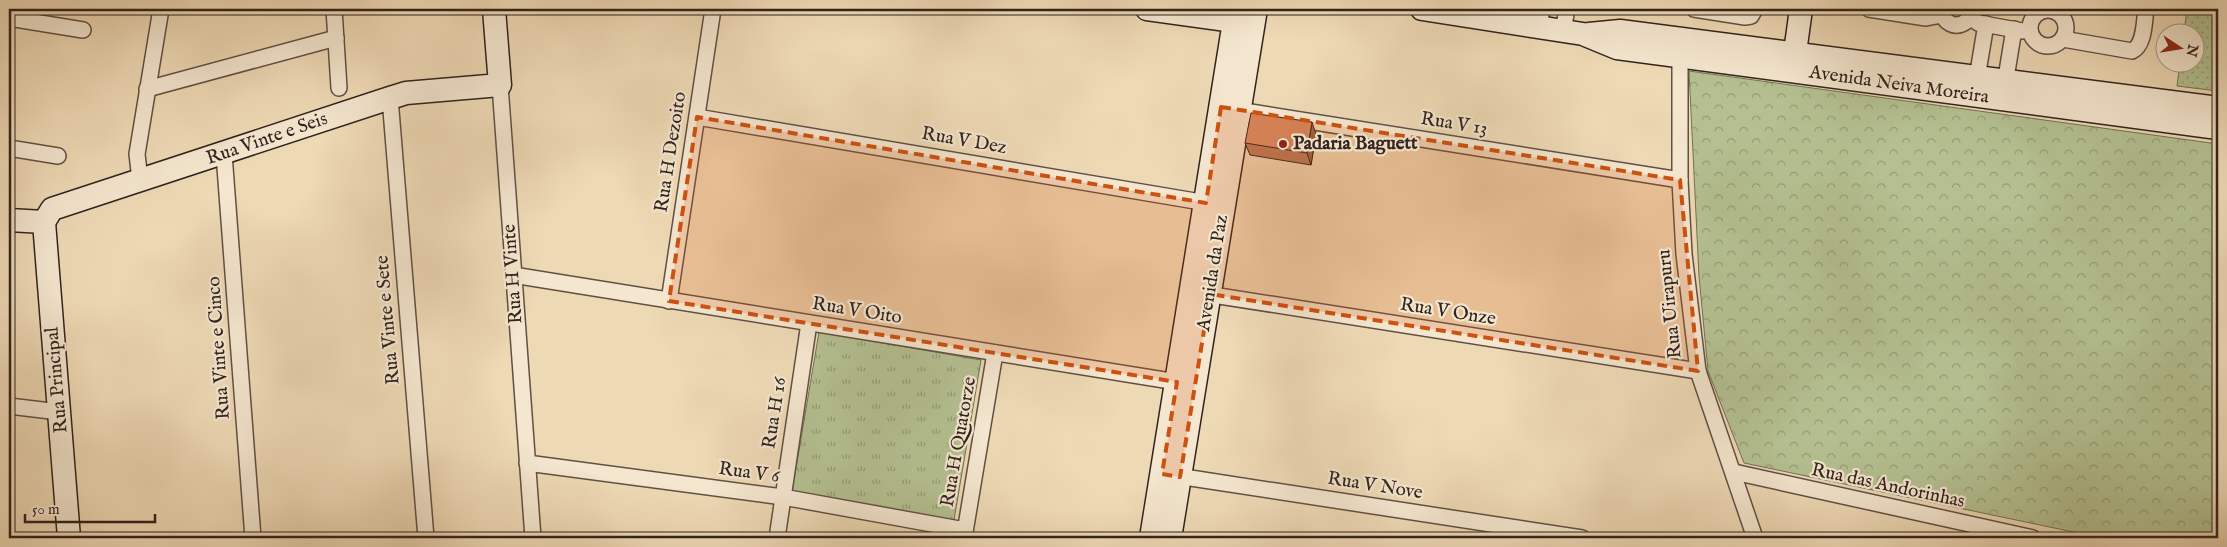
<svg xmlns="http://www.w3.org/2000/svg" width="2227" height="547" font-family="'IM FELL English',serif">
  <style>
    .grass { fill: url(#grass-dots); stroke: #727258 }
    .forest { fill: url(#forest-crowns); stroke: #727258 }
    .park { fill: url(#park-tufts); stroke: #727258 }
    .lines { fill: none; stroke-linecap: round; stroke-linejoin: round }
    .street-casing { stroke: #605044; stroke-width: 18 }
    .secondary-casing { stroke: #31231e; stroke-width: 25 }
    .street { stroke: #f4e6cf; stroke-width: 15 }
    .secondary { stroke: #f4e6cf; stroke-width: 22 }
    .wall { fill: #b77a58; stroke: #31231e }
    .shaded-wall { fill: #956347; stroke: #31231e }
    .building { fill: #d58e66; stroke: #31231e }
    .marked { fill: #cd510f; fill-opacity: 0.2; stroke: #cd510f; stroke-width: 4; stroke-dasharray: 10 6; stroke-linejoin: round }
    .poi-dot { fill: #8f2418; stroke: #f4e6cf; stroke-width: 2 }
    .labels { text-anchor: middle; dominant-baseline: central; stroke-width: 4.5; stroke-linejoin: round; paint-order: stroke }
    .street-label { font-size: 19px; fill: #31231e; stroke: #f4e6cf }
    .poi-label { font-size: 19px; font-weight: bold; fill: #31231e; stroke: #f4e6cf; text-anchor: start }
  </style>
  <defs>
    <pattern id="grass-dots" width="8" height="8" patternUnits="userSpaceOnUse" patternTransform="scale(1.25)"><rect width="8" height="8" fill="#b4c091"/><path d="M2 2h.1M6 6h.1" fill="none" stroke="#939c76" stroke-width="1.8" stroke-linecap="round"/></pattern>
    <pattern id="forest-crowns" width="20" height="18" patternUnits="userSpaceOnUse" patternTransform="scale(1.25)"><rect width="20" height="18" fill="#b4c091"/><path d="M2 6a3 3 0 1 1 6 0M12 15a3 3 0 1 1 6 0" fill="none" stroke="#939c76"/></pattern>
    <pattern id="park-tufts" width="24" height="20" patternUnits="userSpaceOnUse" patternTransform="scale(1.25)"><rect width="24" height="20" fill="#b4c091"/><path d="M3 7l-1-3M5 7V3M7 7l1-3M15 17l-1-3M17 17v-4M19 17l1-3" fill="none" stroke="#939c76"/></pattern>
  </defs>
  <rect width="100%" height="100%" fill="#eed9b5"/>
  <filter id="stains"><feTurbulence type="fractalNoise" baseFrequency=".004" numOctaves="4"/><feColorMatrix values="0 0 0 0 .2 0 0 0 0 .09 0 0 0 0 .02 0 0 0 .5 -.17"/></filter>
  <radialGradient id="worn" r=".72"><stop offset=".6" stop-color="#630" stop-opacity="0"/><stop offset="1" stop-color="#630" stop-opacity=".3"/></radialGradient>
  <path class="grass" d="M2187,9h31v82l-41,-5 3,-23 14,-1v-30h-10z"/>
  <path class="forest" d="M1689,71l529,73v394h-116l-358,-75 -36,-92 -9,-95z"/>
  <path class="park" d="M819,332l162,28 -27,160 -162,-28z"/>
  <g class="lines">
    <defs>
      <g id="street">
        <path d="M334,9l5,79"/>
        <path d="M1694,9l51,8 6,-1 4,-7"/>
        <path d="M1869,9l57,9 16,-3"/>
        <path d="M1941,9c2,14 14,21 26,12l5,-12"/>
        <circle cx="2048" cy="28" r="18"/>
        <path d="M1971,17l7,6 44,8"/>
        <path d="M9,18l74,12"/>
        <path d="M1539,27l3,-18"/>
        <path d="M1563,31l4,-22"/>
        <path d="M2063,39l69,12c13,-6 12,-30 14,-42"/>
        <path d="M1680,56v124l4,74 14,117 57,167"/>
        <path d="M1976,84l10,-60"/>
        <path d="M500,85l33,453"/>
        <path d="M147,89l189,-51"/>
        <path d="M2004,90l10,-61"/>
        <path d="M390,98l36,440"/>
        <path d="M1232,109l448,71"/>
        <path d="M697,117l516,87"/>
        <path d="M9,148l49,8"/>
        <path d="M224,154l29,384"/>
        <path d="M140,180l-3,-26 24,-145"/>
        <path d="M513,275l670,108"/>
        <path d="M1200,293l498,78"/>
        <path d="M669,301l44,-292"/>
        <path d="M9,406l50,6"/>
        <path d="M527,463l256,34 182,33"/>
        <path d="M1734,472l299,66"/>
        <path d="M1171,475l411,63"/>
        <path d="M777,538l32,-215"/>
        <path d="M964,538l31,-185"/>
      </g>
      <g id="secondary">
        <path d="M1147,9l87,12 13,-4"/>
        <path d="M1422,9l161,25 34,14 601,80"/>
        <path d="M1589,34l31,-3 598,77"/>
        <path d="M1793,67l8,-58"/>
        <path d="M9,220l35,2"/>
        <path d="M44,222l8,-13 338,-111 16,-5 94,-8 -6,-76"/>
        <path d="M44,222l25,316"/>
        <path d="M1151,538l85,-529"/>
        <path d="M1170,538l86,-529"/>
      </g>
    </defs>
    <use href="#street" class="street-casing"/>
    <use href="#secondary" class="secondary-casing"/>
    <use href="#street" class="street"/>
    <use href="#secondary" class="secondary"/>
  </g>
  <path class="wall" d="M1316,134l-5,31 -61,-10 -5,-12z"/>
  <path class="shaded-wall" d="M1312,122l4,12 -5,31 -4,-12z"/>
  <path class="building" d="M1251,113l61,9 -5,31 -62,-10z"/>
  <path class="marked" d="M1221,107l459,73 18,191 -488,-77 -30,183 -18,-3 15,-92 -508,-81 28,-184 509,86z"/>
  <circle class="poi-dot" cx="1283" cy="144" r="5"/>
  <g class="labels">
    <g class="street-label">
      <text transform="translate(1899 85) rotate(8)">Avenida Neiva Moreira</text>
      <text transform="translate(1454 124) rotate(9)">Rua V 13</text>
      <text transform="translate(267 139) rotate(-19)">Rua Vinte e Seis</text>
      <text transform="translate(964 141) rotate(10)">Rua V Dez</text>
      <text transform="translate(671 152) rotate(-81)">Rua H Dezoito</text>
      <text transform="translate(1213 273) rotate(-81)">Avenida da Paz</text>
      <text transform="translate(513 274) rotate(-94)">Rua H Vinte</text>
      <text transform="translate(1670 304) rotate(-96)">Rua Uirapuru</text>
      <text transform="translate(857 311) rotate(9)">Rua V Oito</text>
      <text transform="translate(1448 312) rotate(9)">Rua V Onze</text>
      <text transform="translate(388 320) rotate(-95)">Rua Vinte e Sete</text>
      <text transform="translate(219 348) rotate(-94)">Rua Vinte e Cinco</text>
      <text transform="translate(57 380) rotate(-95)">Rua Principal</text>
      <text transform="translate(775 413) rotate(-81)">Rua H 16</text>
      <text transform="translate(959 442) rotate(-80)">Rua H Quatorze</text>
      <text transform="translate(749 473) rotate(8)">Rua V 6</text>
      <text transform="translate(1375 486) rotate(9)">Rua V Nove</text>
      <text transform="translate(1888 486) rotate(12)">Rua das Andorinhas</text>
    </g>
    <g class="poi-label">
      <text x="1293" y="144">Padaria Baguett</text>
    </g>
  </g>
  <rect width="2227" height="547" fill="none" stroke="#eed9b5" stroke-width="30"/>
  <rect x="10" y="10" width="2207" height="527" fill="none" stroke="#31231e" stroke-width="2.5"/>
  <rect x="15" y="15" width="2197" height="517" fill="none" stroke="#31231e"/>
  <g transform="translate(2180 48) rotate(102)"><circle r="24" fill="#f4e6cf" stroke="#a69888"/>
  <path d="M0-4L9 19L0 12L-9 19Z" fill="#8f2418"/>
  <text y="-8" font-size="14" font-weight="bold" text-anchor="middle" fill="#31231e">N</text>
  </g>
  <path d="M25 514v8h130v-8" fill="none" stroke="#31231e" stroke-width="2.5"/>
  <text x="32" y="514" font-size="15" fill="#31231e" stroke="#f4e6cf" stroke-width="4" paint-order="stroke">50 m</text>
  <rect width="100%" height="100%" filter="url(#stains)"/>
  <rect width="100%" height="100%" fill="url(#worn)"/>
</svg>
